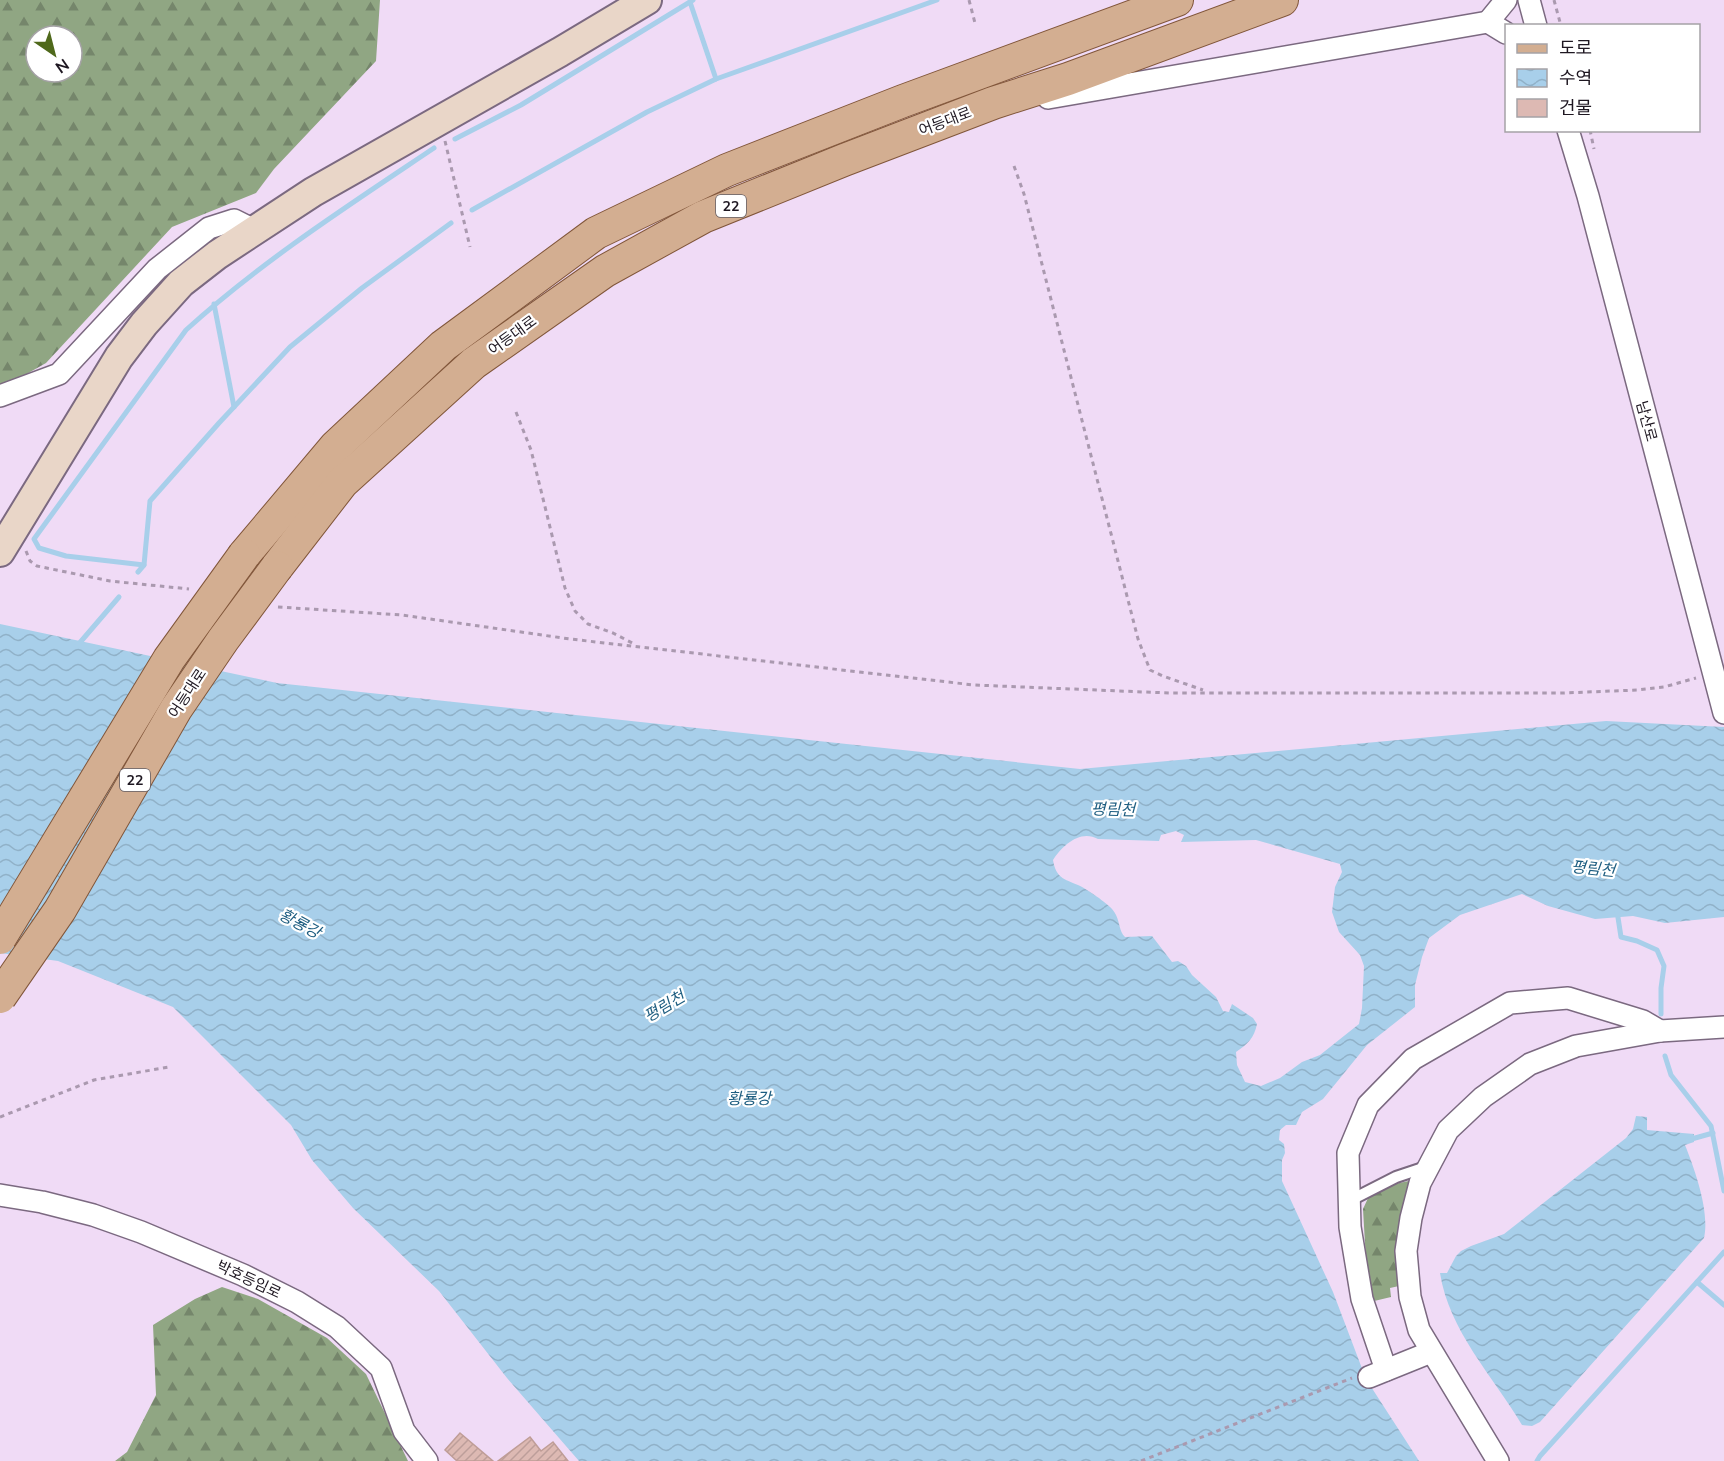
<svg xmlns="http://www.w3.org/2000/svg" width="1724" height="1461" font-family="Mulish,'Noto Sans KR',sans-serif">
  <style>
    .forest { fill: url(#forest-firs); fill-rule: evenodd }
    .water { fill: url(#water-waves); fill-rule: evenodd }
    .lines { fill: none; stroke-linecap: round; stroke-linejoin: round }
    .stream { stroke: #a8cfea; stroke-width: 5 }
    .building { fill: url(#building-hatch); stroke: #bf9d97; stroke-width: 1.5 }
    .lane-casing { stroke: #7b6980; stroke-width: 14 }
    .street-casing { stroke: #7b6980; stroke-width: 24 }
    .secondary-casing { stroke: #7b6980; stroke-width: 32 }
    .primary-casing { stroke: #81563a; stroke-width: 34 }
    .path { stroke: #aa99af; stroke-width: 3; stroke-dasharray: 4.5 4.5; stroke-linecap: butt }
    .lane { stroke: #fff; stroke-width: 10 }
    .street { stroke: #fff; stroke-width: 21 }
    .secondary { stroke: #e9d6c8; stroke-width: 28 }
    .primary { stroke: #d3ae91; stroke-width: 32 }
    .primary-bridge-casing { stroke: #81563a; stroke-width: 34; stroke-linecap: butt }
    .primary-bridge { stroke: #d3ae91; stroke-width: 32 }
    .labels { text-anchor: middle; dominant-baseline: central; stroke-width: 4.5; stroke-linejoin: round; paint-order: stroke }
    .shield { fill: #fff; stroke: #625d64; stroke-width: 1.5 }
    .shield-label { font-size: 14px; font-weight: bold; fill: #1e1721 }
    .street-label { font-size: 15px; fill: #1e1721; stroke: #fff }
    .water-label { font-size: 16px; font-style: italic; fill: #1d5d80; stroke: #fff }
  </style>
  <defs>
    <pattern id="forest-firs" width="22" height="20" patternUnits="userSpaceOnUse" patternTransform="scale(1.5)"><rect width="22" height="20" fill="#90a683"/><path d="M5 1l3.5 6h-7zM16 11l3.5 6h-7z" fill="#75866b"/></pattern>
    <pattern id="water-waves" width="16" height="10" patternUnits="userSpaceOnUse" patternTransform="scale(1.5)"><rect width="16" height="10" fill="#a8cfea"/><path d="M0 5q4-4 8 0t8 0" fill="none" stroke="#90b1c8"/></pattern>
    <pattern id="building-hatch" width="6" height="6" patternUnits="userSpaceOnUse" patternTransform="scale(1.5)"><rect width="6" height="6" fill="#ddb9b3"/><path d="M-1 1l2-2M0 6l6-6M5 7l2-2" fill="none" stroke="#bd9e9a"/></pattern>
  </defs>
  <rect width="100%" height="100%" fill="#f0dbf6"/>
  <g class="forest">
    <path d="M0,0h380l-4,61 -102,108 -18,24 -84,34 -126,136 -46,26zM36,36h36v36h-36z"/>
    <path d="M1413,1180l-14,106 -9,2 1,9 -21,5 -2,-7 -5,-86 6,-13 26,-12z"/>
    <path d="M222,1287l36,12 69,39 39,36 42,87h-293l12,-9 29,-57 -3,-70 42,-26z"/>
  </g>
  <g class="water">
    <path d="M0,624l277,59 803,86 526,-48 118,6v190l-59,6 -32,-7 -38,3 -47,-13 -26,-12 -62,21 -31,23 -7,19 -7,28v22l-48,38 -44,54 -21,13 -6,13h-10l-6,5 -1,10 5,4 1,9 -3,7v21l51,111 33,87 53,82h-840l-72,-83 -68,-87 -86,-83 -41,-48 -21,-35 -118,-118 -115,-46 -58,-8zM1176,831l8,4 -3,7 75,-2 84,24 2,8 -7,15 -3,25 7,20 21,23 4,11 -2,42 -3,16 -39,31 -18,7 -22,16 -19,8 -16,-4 -8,-17 -1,-13c12,-8 18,-14 21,-28l-4,-6 -21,-14 -3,8 -6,-1 -7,-14 -24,-22 -6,-9 -8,-5 -6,1 -20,-26 -27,1c-6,-6 -5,-14 -9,-22 -3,-7 -11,-12 -17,-17 -6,-4 -14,-10 -21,-13 -14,-6 -22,-7 -25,-25 9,-14 27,-31 45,-21l61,2 2,-6z"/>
    <path d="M1636,1116l11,1v13l47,4v8l-9,3c10,25 25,67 19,93l-164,184 -8,4 -10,-1c-29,-49 -73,-94 -82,-152h7l9,-17 5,-5 10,-5 33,-12 122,-96 7,-9z"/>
  </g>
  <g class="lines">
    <g class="stream">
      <path d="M690,2l26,77"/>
      <path d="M455,139l66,-34 172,-105"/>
      <path d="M472,210l175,-98 69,-33 221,-79"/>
      <path d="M214,304l20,103"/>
      <path d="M144,565l-78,-9 -27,-8 -5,-9 152,-209c76,-69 163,-125 248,-182"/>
      <path d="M138,572l6,-7 6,-64 69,-78 71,-76 72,-59 89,-65"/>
      <path d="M77,646l42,-49"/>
      <path d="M1617,911l4,26 16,4 20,9 7,16 -3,22v26"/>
      <path d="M1665,1056l6,19 40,51 13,65"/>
      <path d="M1688,1140l25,-7"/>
      <path d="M1697,1282l27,23"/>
      <path d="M1537,1461l3,-5 184,-204"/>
    </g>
  </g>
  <g class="building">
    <path d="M460,1433l33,28h-36l-12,-11z"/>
    <path d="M530,1437l11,14 12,-9 15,19h-70z"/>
  </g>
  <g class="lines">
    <defs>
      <path id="lane" d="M1349,1201l47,-24 30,-10"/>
      <g id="street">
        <path d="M1529,0l7,26"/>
        <path d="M1488,22l18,-22"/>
        <path d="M1048,98l440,-76 18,11"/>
        <path d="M1568,130l20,66 136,517"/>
        <path d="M0,396l59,-22 98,-105 52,-41 25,-8 20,10"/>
        <path d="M0,1195l42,7 51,13 48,17 102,43 54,27 40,25 44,41 23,63 23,30"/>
        <path d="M1386,1370l-24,-71 -12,-72 -2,-74 20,-48 45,-46 97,-56 58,-5 75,23 17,10"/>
        <path d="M1369,1377l62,-25"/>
        <path d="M1498,1461l-79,-131 -9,-33 -4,-46 5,-33 9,-35 28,-53 35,-33 47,-33 46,-18 84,-15 64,-4"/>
      </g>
      <path id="secondary" d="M0,552l119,-195 25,-33 37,-41 36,-28 96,-63 247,-140 87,-52"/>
      <g id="primary">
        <path d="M244,555l91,-108 108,-101 153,-113 131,-63 176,-69 274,-101"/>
        <path d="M277,567l65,-84 132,-120 131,-92 98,-54 141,-57 149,-57 75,-24 214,-79"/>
      </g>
    </defs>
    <use href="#lane" class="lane-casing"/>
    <use href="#street" class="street-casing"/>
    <use href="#secondary" class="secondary-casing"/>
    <use href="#primary" class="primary-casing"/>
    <g class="path">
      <path d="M969,0l6,23"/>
      <path d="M1554,0l7,26"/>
      <path d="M1590,130l4,19"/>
      <path d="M445,141l25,106"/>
      <path d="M1014,166l10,28 114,445 12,31 13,6 40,14"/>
      <path d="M516,412l15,38 34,138 10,23 13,13 25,9 23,12"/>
      <path d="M26,551l4,10 7,5 73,15 79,8"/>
      <path d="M278,607l124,8 168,24 404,46 195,8h394l74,-3 27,-3 32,-9"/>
      <path d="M0,1117l94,-37 75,-13"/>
      <path d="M1141,1461l211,-83"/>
    </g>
    <use href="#lane" class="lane"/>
    <use href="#street" class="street"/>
    <use href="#secondary" class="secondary"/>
    <use href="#primary" class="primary"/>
    <defs>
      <g id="primary-bridge">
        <path d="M0,938l169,-279 75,-104"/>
        <path d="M0,997l60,-87 116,-201 47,-69 54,-73"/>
      </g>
    </defs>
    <use href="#primary-bridge" class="primary-bridge-casing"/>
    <use href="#primary-bridge" class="primary-bridge"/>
  </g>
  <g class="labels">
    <g class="shield">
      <rect x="716" y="195" width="30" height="22" rx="4.5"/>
      <rect x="120" y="769" width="30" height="22" rx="4.5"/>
    </g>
    <g class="shield-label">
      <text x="731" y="206">22</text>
      <text x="135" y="780">22</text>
    </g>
    <g class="street-label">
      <text transform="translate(945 121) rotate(-21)">어등대로</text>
      <text transform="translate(512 335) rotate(-36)">어등대로</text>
      <text transform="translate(1647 421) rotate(75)">남산로</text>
      <text transform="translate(187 693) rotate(-57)">어등대로</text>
      <text transform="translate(249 1279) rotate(25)">박호등임로</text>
    </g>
    <g class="water-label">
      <text transform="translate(1113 809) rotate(1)">평림천</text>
      <text transform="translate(1593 868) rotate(6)">평림천</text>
      <text transform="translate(300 923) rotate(28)">황룡강</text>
      <text transform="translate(664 1006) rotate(-31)">평림천</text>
      <text x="749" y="1098">황룡강</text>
    </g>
  </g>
  <rect x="1505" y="24" width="195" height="108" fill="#ffffff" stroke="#a5a2a6" stroke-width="1.5"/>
  <rect x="1517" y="44" width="30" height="9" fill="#d3ae91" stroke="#a5a2a6" stroke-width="1.5"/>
  <text x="1559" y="54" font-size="18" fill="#1e1721">도로</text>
  <rect x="1517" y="69" width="30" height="18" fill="url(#water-waves)" stroke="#a5a2a6" stroke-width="1.5"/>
  <text x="1559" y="84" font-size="18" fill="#1e1721">수역</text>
  <rect x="1517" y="99" width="30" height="18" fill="#ddb9b3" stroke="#a5a2a6" stroke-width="1.5"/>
  <text x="1559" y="114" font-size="18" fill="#1e1721">건물</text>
  <g transform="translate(54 54) rotate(145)"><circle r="28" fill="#ffffff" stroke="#a5a2a6" stroke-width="1.5"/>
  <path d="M0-4.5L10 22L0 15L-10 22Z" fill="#4f691b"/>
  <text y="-9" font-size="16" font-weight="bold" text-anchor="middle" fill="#1e1721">N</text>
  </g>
</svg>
